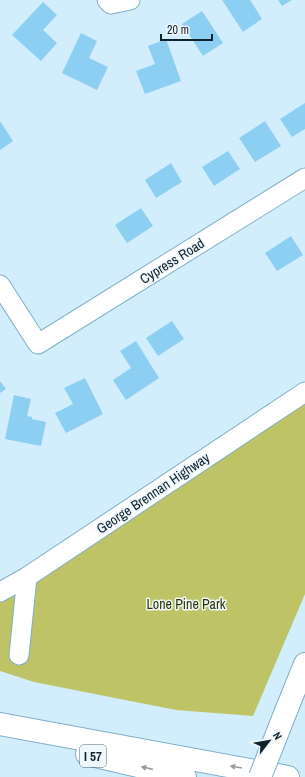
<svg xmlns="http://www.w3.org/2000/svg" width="305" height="777" font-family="'Archivo Narrow',sans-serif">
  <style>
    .green { fill: #bec465 }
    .building { fill: #8dcff2 }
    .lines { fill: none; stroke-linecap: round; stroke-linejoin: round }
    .minor-casing { stroke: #81afc7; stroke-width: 21 }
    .major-casing { stroke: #81afc7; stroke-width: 24 }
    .highway-casing { stroke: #81afc7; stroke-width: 24 }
    .minor { stroke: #fff; stroke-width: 19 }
    .major { stroke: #fff; stroke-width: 22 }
    .highway { stroke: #fff; stroke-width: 22 }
    .major-bridge-casing { stroke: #81afc7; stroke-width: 24; stroke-linecap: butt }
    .major-bridge { stroke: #fff; stroke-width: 22 }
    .oneway { fill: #949ca0 }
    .labels { text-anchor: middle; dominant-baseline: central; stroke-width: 3; stroke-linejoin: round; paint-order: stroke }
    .shield { fill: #eff8fd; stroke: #54636b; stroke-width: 1 }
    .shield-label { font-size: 13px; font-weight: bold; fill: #11232d }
    .street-label { font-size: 14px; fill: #11232d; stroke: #eff8fd }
    .park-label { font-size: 14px; fill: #313301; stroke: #eff8fd }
  </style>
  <rect width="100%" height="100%" fill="#d2eefd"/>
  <path class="green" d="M305,402v192l-52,122 -77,-6 -142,-28 -34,-11v-75z"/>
  <g class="building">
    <path d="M222,0h28l12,19 -19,13z"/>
    <path d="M278,0h14l-10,6z"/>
    <path d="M43,2l14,13 -14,15 14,13 -16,18 -29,-26z"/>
    <path d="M202,11l21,32 -20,13 -21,-32z"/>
    <path d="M81,33l16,8 -8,17 19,9 -11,23 -35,-17z"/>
    <path d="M166,39l15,42 -36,13 -9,-23 19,-7 -7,-18z"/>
    <path d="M305,103v26l-13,8 -12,-18z"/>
    <path d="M0,121l13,20 -13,9z"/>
    <path d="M265,121l16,25 -26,16 -16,-24z"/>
    <path d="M228,151l12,18 -26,17 -12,-19z"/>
    <path d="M171,163l11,19 -26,16 -11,-18z"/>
    <path d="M141,208l12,18 -26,17 -12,-18z"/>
    <path d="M291,236l12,19 -26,16 -12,-18z"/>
    <path d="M172,321l12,18 -26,17 -12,-18z"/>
    <path d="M136,341l23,37 -33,22 -13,-20 18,-12 -11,-17z"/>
    <path d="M85,378l18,36 -37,19 -11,-20 18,-9 -9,-16z"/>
    <path d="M0,381l6,8 -6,4z"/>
    <path d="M14,395l17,4 -4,17 5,1v2l14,3 -5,24 -36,-7z"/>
  </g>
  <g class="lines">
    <defs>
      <g id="minor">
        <path d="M107,0l4,4 19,-4"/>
        <path d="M0,285l38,59 267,-166"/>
        <path d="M0,592l27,-15 278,-185"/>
        <path d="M19,655l8,-78"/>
      </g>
      <path id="major" d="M286,711l19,-47"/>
      <g id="highway">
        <path d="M0,724l288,53"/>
        <path d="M87,754l98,23"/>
      </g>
    </defs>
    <use href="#minor" class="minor-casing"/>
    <use href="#major" class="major-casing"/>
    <use href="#highway" class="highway-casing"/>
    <use href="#minor" class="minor"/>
    <use href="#major" class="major"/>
    <use href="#highway" class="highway"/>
    <defs>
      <path id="major-bridge" d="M260,777l26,-66"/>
    </defs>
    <use href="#major-bridge" class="major-bridge-casing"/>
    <use href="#major-bridge" class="major-bridge"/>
  </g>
  <defs><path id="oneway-solid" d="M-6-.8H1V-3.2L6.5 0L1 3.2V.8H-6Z"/></defs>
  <g class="oneway">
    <use href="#oneway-solid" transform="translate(236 767) rotate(-170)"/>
    <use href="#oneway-solid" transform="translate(147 768) rotate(-167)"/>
  </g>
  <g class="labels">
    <rect class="shield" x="80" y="745" width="26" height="22" rx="3"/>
    <g class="shield-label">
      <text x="93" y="756">I 57</text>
    </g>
    <g class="street-label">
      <text transform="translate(172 261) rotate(-32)">Cypress Road</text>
      <text transform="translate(153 493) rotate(-34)">George Brennan Highway</text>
    </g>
    <g class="park-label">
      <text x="186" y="604">Lone Pine Park</text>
    </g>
  </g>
  <g transform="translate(269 741) rotate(59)" stroke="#eff8fd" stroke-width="3" paint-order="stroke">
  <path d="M0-3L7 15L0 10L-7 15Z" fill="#11232d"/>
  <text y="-6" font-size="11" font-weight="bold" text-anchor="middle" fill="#11232d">N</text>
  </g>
  <path d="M161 34v6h51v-6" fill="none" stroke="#11232d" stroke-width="2"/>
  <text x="167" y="34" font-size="12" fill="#11232d" stroke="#eff8fd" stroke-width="3" paint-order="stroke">20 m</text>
</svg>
